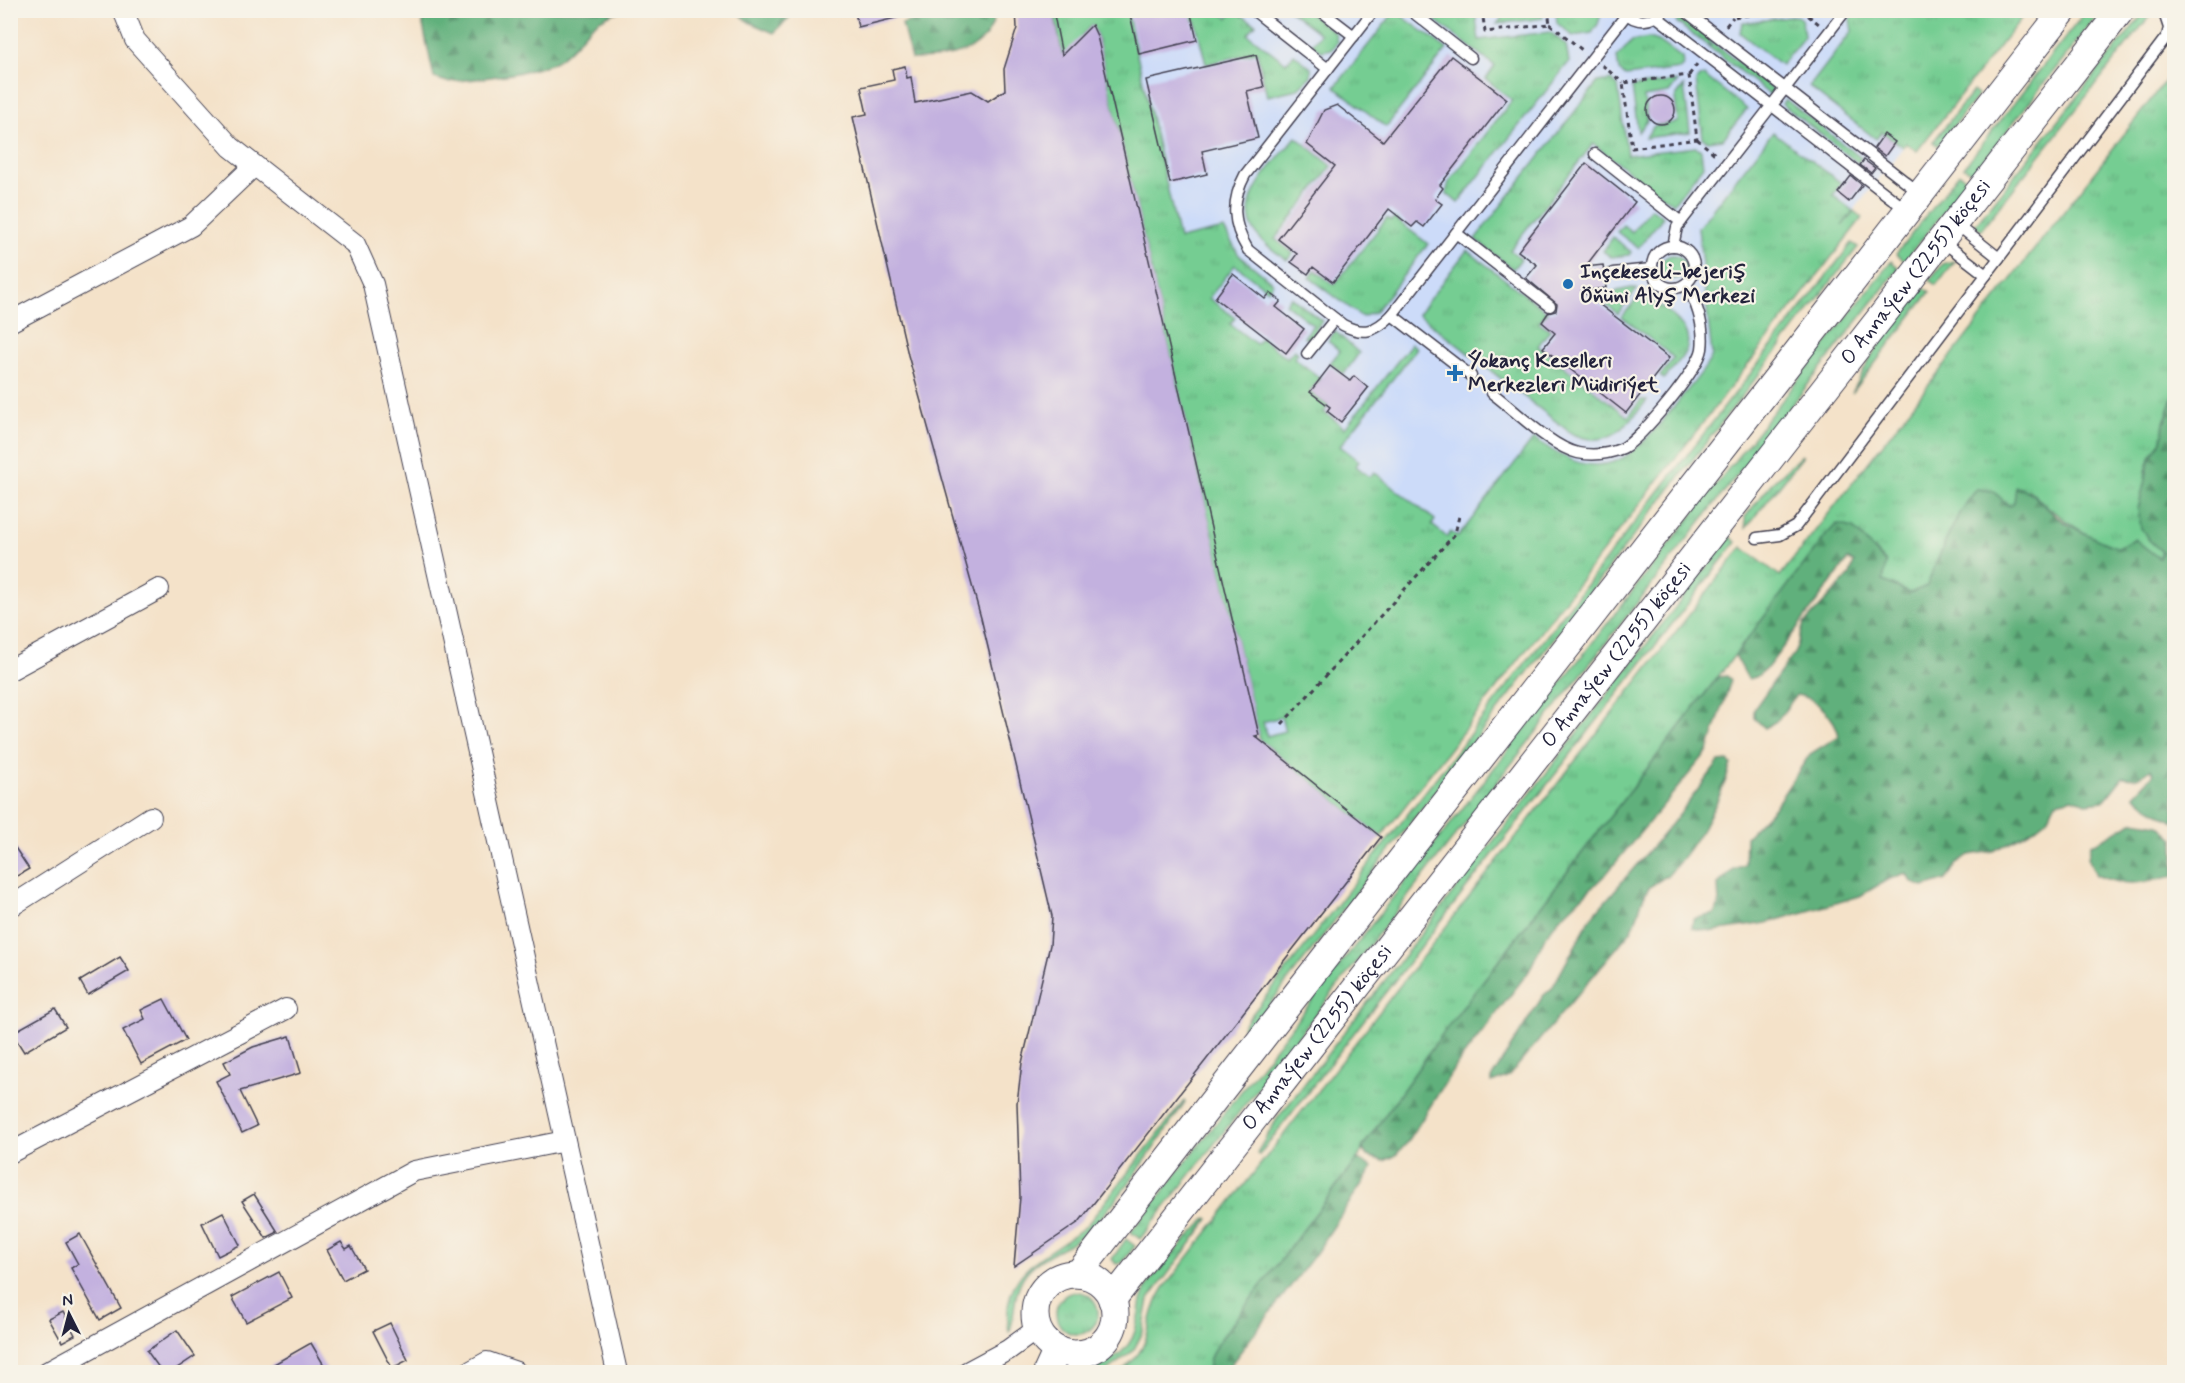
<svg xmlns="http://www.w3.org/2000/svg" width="2185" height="1383" font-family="Mynerve,sans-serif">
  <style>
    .built { fill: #ccdbf9 }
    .grass { fill: url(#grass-tufts); stroke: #4c7866; stroke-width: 1.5; fill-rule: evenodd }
    .forest { fill: url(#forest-firs); stroke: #41695c; stroke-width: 1.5 }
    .building { fill: #c3b1df }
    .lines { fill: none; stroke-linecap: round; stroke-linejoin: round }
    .service-casing { stroke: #423f50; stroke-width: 13 }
    .minor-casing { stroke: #423f50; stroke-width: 22 }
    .secondary-casing { stroke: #423f50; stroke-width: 29 }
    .path { stroke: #423f50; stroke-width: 3; stroke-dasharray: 4.5 4.5; stroke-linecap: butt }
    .service { stroke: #fff; stroke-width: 10 }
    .minor { stroke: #fff; stroke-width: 20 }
    .secondary { stroke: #fff; stroke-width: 27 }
    .poi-dot { fill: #1f6fb2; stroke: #f7f3e8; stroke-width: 2 }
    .labels { text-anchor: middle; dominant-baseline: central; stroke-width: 4.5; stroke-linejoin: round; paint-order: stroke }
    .poi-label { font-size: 21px; font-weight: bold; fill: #22223b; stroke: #f7f3e8; text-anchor: start }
    .street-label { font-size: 21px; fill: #22223b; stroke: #f7f3e8 }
  </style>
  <defs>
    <pattern id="grass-tufts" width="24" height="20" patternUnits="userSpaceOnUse" patternTransform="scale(1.5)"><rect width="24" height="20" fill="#75cd92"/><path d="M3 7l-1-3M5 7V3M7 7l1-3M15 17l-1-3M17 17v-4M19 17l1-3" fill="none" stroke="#65b07f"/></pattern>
    <pattern id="forest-firs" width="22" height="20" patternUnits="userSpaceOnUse" patternTransform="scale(1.5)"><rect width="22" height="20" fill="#60b07c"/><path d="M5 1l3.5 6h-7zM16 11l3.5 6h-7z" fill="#4f8f67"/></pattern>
  </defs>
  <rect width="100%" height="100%" fill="#f7f3e8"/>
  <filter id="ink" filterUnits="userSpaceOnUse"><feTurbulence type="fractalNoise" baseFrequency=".0167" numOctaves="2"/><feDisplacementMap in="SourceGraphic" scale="12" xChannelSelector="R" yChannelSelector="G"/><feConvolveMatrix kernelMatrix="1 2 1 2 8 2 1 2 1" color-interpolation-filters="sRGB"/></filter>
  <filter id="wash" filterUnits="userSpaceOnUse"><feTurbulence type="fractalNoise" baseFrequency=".008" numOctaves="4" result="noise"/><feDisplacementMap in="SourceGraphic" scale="24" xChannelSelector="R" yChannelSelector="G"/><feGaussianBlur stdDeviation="1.35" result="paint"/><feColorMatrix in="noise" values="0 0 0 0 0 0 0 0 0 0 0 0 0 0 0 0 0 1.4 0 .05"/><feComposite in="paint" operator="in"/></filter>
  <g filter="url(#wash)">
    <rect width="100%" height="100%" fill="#f4e2c9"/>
    <path class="built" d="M1099,11h911l-634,809 -109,-84z"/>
    <g class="grass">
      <path d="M1054,10l73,1 52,228 45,-10 15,26 34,28 -5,7 -33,-25 -26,33 26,20 -5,6 26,20 5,-6 26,20 7,-8 4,3 -4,5 26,20 -10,14 18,14 -4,6 21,16 66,-84 6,4 -77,98 19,15 -3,5 14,11 4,-5 61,48 -3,5 15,12 4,-5 7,5 76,-99c70,52 97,23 143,-35 11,-15 28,-31 35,-48l-14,-127 75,-96 68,51 -8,12 20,16 -11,15 12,-15 8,7 -481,619 -121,-97 -163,-704 -5,-11 -10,10 7,24 -22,24zM1281,717l4,14 -18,5 -4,-14z"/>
      <path d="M2146,10l7,2 -172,218 -6,-5z"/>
      <path d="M1173,11h45l10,7 6,-7 22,13 -8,10 38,29 8,-9 17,14v8l-14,13 -30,7 -10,-44 -51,12 -11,-44 -18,4z"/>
      <path d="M1290,11h16l29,22 2,9 -5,7 -11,2 -9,-7 8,-10z"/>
      <path d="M1395,11l52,38 -61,78 -51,-40z"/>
      <path d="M1423,11h52l4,29 71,-8 16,13 3,17 -111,141 -12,-10 3,-11 63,-82 -26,-21 9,-13z"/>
      <path d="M1542,11l1,7 -46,6 9,-12z"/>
      <path d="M1602,11l-4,13 -6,9 -19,3 -16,-13 -1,-12z"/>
      <path d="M1856,11h171l-110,140 -11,-8 -3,4 -21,-15 -6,7 -67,-52 43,-56 -2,-12z"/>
      <path d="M2086,11h15l-128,163 -9,-7z"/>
      <path d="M1797,16l5,4 2,17 -23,28 -41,-32 2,-10z"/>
      <path d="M1680,17l31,24 -3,5 -32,-24z"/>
      <path d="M1649,38l11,4 22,16 1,7 -3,4 -54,7 -7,-5 -2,-14 15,-16z"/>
      <path d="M1713,43l61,47 -4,5 -61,-48z"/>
      <path d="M2174,70v326l-10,27 -2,18 -11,14 -5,16 -2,16 5,53 13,12 -3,7 -25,-20 -15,9c-35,-11 -64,-33 -90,-58l-20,16 -16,-15 -16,-2c-23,28 -37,64 -50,97l-17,7 -27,-12 3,-19 -33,-34 -17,-4 -390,505 -84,119 1,3 -146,193 -7,14 -2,14h-88c38,-29 22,-50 44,-84l578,-741 38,29z"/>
      <path d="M1705,76l42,33 -24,30 -15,2 -5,-3 -7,-57 3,-4z"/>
      <path d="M1611,80l7,6 9,69 69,-8 5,3 2,16 -30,38 -80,-60 -83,106 11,9 -8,10 -38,-30 123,-157z"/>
      <path d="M1678,81l-9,12 -25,4 3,24 -9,11 -6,-45z"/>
      <path d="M1684,86l6,46 -45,6 9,-12 24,-4 -3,-24z"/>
      <path d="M1973,91l5,4 -40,51 -5,-4z"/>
      <path d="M1785,99l76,59 -3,5 -76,-59z"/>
      <path d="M1296,137l36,29 -57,73 18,14 -6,7c-10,-7 -21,-14 -29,-24 -28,-35 17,-72 38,-99z"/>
      <path d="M1959,173l9,8 -63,80 -9,-7z"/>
      <path d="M1651,208l12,9 -25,31 -21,-16 6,-7 9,7z"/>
      <path d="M1387,218l4,3 3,-3 34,26 -53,68 -13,5 -52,-39 5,-8 19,15z"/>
      <path d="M1613,237l18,15 -2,3 -18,2 -8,-6z"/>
      <path d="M1852,243l6,4 -592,762 -21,20 -3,-2z"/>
      <path d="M1467,250l80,62 -8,10 11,8 -12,16 90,71 13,-17h6c-21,27 -39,51 -76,33l-153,-119z"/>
      <circle cx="1673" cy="267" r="12"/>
      <path d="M1891,261l8,7 -759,971 -9,-7z"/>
      <path d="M1955,261l-19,24 -7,-5 14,-16z"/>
      <path d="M1924,287l6,5 -78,101 20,-38z"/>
      <path d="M1632,288l5,1 -19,25 -13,-10 12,-13z"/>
      <path d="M1645,296c17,11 53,32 40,56 -5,10 -14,18 -21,27l-4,-3 14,-18 -52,-41 16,-20z"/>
      <path d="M1291,297l31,24 -13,19 -5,-3 9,-12 -27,-21z"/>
      <path d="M1335,331l24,22 -15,21 -14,-11 10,-12 -12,-10z"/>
      <path d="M1802,455l1,1 -57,72 -1,-11 25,-32z"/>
      <path d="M1730,537l6,5 -477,613 -2,-2 20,-34z"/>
      <path d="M1184,1101l1,1c-27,40 -60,91 -94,126 -19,20 -51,25 -67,48 -12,18 -9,48 -15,56 -11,-64 39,-75 78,-107z"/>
      <path d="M1207,1218l2,1 -60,80 -6,33 -10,19 -28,21h-22c21,-7 45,-17 52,-41 5,-17 3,-32 14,-48 17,-24 38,-44 58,-65z"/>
      <path d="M1126,1239l9,7 -13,16 -6,2 -4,-5z"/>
      <circle cx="1077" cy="1313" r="21"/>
    </g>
    <g class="forest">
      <path d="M996,10c-7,46 -49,48 -85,49l-9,-35 12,-4v-9z"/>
      <path d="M420,11v-1l200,1c-39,12 -38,35 -64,50 -20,12 -85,19 -109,21l-13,-4z"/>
      <path d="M736,11h52l1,7 -15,15 -25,-11z"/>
      <path d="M2174,396v426l-27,-16 -13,-11 20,-21 -3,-5 -13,9 -15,-1 -19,24 -18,2 -13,-5 -17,4 -9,17 -14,11 -40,21 -24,4 -13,9 -10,16 -22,7 -11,-4 -7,-10 -19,7 -27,16 -94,27 -53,8 -21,-3 1,-9 21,-5 5,-9 -1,-21 16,-15 11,-4 1,-28 28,-29 36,-54 29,-18c-3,-18 -24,-40 -43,-41l-18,25 -13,8 -11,-10v-9l41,-57 9,-28 46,-49 4,-13 -6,-2 -80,107 -12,10 -8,2 -13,-24 92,-121 10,-10 16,4 33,35 -3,18 27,12 17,-7c13,-33 27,-69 50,-97l16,2 16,15 5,-4 2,-15c19,4 26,18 41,30 15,11 44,25 62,31l15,-9 25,19 3,-6 -13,-12 -8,-12 -3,-19 13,-54 11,-14 2,-18z"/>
      <path d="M1727,676l4,4 -23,71 -101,122 -48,46 -14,18 -16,34 -74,96 -48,76 -12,13 -11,5 -17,-5 -5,-8 2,-3 82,-116 272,-352z"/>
      <path d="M1728,761l3,3c-11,38 -34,79 -61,109 -6,6 -16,9 -22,16 -9,13 -9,30 -18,43l-121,144 -17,7v-6l51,-81 9,-8 38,-69 81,-94 48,-63z"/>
      <path d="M2135,821l24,4 15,13v38c-31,7 -48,12 -78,-1l-8,-17 3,-14c16,-5 28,-16 44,-23z"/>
      <path d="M1357,1159l15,8 -1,3 -55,83 -91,119h-17l2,-14 7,-14z"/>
    </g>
    <g id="blocks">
      <g class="building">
        <path d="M863,10h40l1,6 -46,11 -3,-15z"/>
        <path d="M1016,10h37l9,45 30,-30 5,11 162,699 -4,1 126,101 -302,385 -65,44 6,-69 -3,-94 5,-40 28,-118 2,-29 -71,-298 -73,-263 -55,-238 14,-3 -6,-27 33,-7 -2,-11 13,-3 2,12 4,-1 4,26 57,-12 16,10 17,-11 -1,-21 13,-41z"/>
        <path d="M1129,10h61l7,30 -58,14z"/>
        <path d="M1256,55l8,32 -17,4 11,47 -56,13 5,23 -37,9 -24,-103z"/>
        <path d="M1451,56l56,43 -67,86 3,3 -8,11 7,5 -18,23 -7,-5 -5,5 -23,-18 -56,73 -20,-15 -5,7 -17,-12 6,-8 -19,-15 57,-73 -28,-22 17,-34 13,-5 46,36z"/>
        <circle cx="1661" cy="110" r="14"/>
        <path d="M1884,134l11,8 -10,14 -11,-8z"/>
        <path d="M1864,160l11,8 -4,5 -11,-8z"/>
        <path d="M1586,163l49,39 -50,65 18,-2 3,23 -24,3 87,67 -43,55 -83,-65 12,-15 -13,-11 6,-9 8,-2 1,-7 -31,-26 11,-13 -19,-14z"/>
        <path d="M1851,176l11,9 -13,17 -11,-9z"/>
        <path d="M1233,274l32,25 5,-6 11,8 -5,6 28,22 -18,24 -71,-55z"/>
        <path d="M1330,366l20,15 4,-5 14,12 -27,34 -14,-11 3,-4 -20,-15z"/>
        <path d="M10,840l19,29 -19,11z"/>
        <path d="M120,957l9,14 -41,24 -8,-14z"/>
        <path d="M164,999l22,41 -45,24 -18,-34 22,-11 -4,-9z"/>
        <path d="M55,1009l11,18 -42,25 -12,-19z"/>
        <path d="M290,1036l11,37 -61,18 17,35 -15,7 -26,-52 14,-7 -6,-12 29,-15z"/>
        <path d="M254,1194l24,38 -12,6 -24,-37z"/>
        <path d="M223,1212l17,33 -22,11 -16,-33z"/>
        <path d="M80,1234l41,74 -21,12 -29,-52 7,-4 -12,-22z"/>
        <path d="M341,1242l5,7 5,-3 13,23 -21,11 -16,-30z"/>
        <path d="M279,1272l13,26 -46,24 -14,-25z"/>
        <path d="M63,1312l12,23 -13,7 -13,-23z"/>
        <path d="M390,1323l18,37 -16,8 -19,-37z"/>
        <path d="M177,1330l18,26 -24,16h-9l-15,-21z"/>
        <path d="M311,1343l17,29h-68z"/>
      </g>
    </g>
  </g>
  <g filter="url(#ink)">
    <use href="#blocks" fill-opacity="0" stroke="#423f50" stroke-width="1.5"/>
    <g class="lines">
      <defs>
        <g id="service">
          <path d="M1253,10l75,59"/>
          <path d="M1320,10l34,26"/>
          <path d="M1374,10l-129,165c-14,26 -13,49 3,75l95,75c21,11 33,6 49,-10l234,-300"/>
          <path d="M1410,10l61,48"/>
          <path d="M1684,10l237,184"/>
          <path d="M1623,11c13,13 28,12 41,-1"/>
          <path d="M1657,17l251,194"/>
          <path d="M1595,154l86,68"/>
          <path d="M1955,223l44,35"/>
          <path d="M1456,233l94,73"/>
          <path d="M1942,241l44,34"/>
          <circle cx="1673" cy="267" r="21"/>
          <path d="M1673,246l4,-19 169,-217"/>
          <path d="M1613,273l38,-4"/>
          <path d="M1392,315l79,61"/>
          <path d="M1307,354l28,-35"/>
          <path d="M1492,393c23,17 59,54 86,60 15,3 31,1 45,-5 18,-10 76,-79 79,-99 3,-22 -5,-45 -16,-65"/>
          <path d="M1757,538l23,-3 16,-9 371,-490 2,-8 -5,-15"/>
        </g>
        <g id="minor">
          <path d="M123,10l12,30 96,107 124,97 18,40 244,1088"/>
          <path d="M10,322l181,-96 63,-60"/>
          <path d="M10,670l149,-81"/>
          <path d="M10,907l141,-90"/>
          <path d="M10,1153l276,-144"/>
          <path d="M47,1372l367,-201 151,-30"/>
          <path d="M469,1372l18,-10 29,10"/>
          <path d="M967,1372l41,-22 29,-21"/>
        </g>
        <g id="secondary">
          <path d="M1078,1274l986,-1264"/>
          <circle cx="1075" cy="1314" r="40"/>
          <path id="s1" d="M1112,1300l1009,-1290"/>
          <path d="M1047,1372l10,-22"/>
        </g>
      </defs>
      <use href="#service" class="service-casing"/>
      <use href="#minor" class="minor-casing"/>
      <use href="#secondary" class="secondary-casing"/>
      <g class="path">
        <path d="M1482,10l3,22 65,-8 -2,-14"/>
        <path d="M1733,10v7l52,-7"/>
        <path d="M1801,10l18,14"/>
        <path d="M1550,24l32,26"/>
        <path d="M1726,26l7,-9"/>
        <path d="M1602,65l21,18"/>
        <path d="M1689,75l8,64 -65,9 -9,-65z"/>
        <path d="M1689,75l8,-11"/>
        <path d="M1697,139l19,16"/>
        <path d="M1282,724l173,-190 4,-18"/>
      </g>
      <use href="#service" class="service"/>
      <use href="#minor" class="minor"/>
      <use href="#secondary" class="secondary"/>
    </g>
  </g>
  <g class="poi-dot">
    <circle cx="1568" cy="284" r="6"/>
    <path d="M1452 364h6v6h6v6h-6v6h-6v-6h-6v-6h6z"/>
  </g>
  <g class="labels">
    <g class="poi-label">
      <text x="1580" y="272">Inçekeseli-bejeriş<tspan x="1580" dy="24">Öňüni Alyş Merkezi</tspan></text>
      <text x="1468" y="361">Ýokanç Keselleri<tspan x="1468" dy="24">Merkezleri Müdiriýet</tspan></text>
    </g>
    <g class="street-label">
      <text stroke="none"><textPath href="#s1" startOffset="1305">O Annaýew (2255) köçesi</textPath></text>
      <text stroke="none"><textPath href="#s1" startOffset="819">O Annaýew (2255) köçesi</textPath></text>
      <text stroke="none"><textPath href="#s1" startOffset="333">O Annaýew (2255) köçesi</textPath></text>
    </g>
  </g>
  <rect width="2185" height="1383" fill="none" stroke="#f7f3e8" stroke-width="36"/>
  <g transform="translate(69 1314) rotate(354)" stroke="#f7f3e8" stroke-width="4.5" paint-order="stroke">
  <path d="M0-4.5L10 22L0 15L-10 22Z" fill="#22223b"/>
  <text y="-9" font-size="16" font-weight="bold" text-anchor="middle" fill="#22223b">N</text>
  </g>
</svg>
